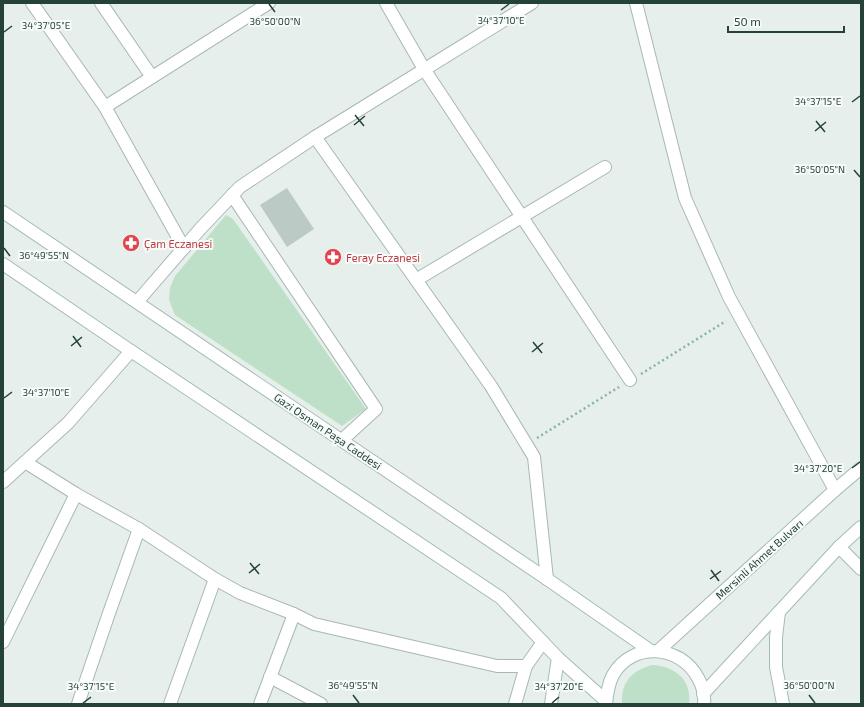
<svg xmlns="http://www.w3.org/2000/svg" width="864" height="707" font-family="'Exo 2',sans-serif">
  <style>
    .green { fill: #bfe0c8 }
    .building { fill: #bbcac4 }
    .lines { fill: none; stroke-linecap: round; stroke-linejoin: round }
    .minor-casing { stroke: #a8b8b2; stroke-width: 14 }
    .secondary-casing { stroke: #a4bbb3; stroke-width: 14 }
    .path { stroke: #86b3a5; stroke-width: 2.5; stroke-dasharray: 2 3; stroke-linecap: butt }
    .minor { stroke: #fff; stroke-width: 12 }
    .secondary { stroke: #fff; stroke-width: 12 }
    .ticks { fill: none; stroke: #24423a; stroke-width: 1.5 }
    .labels { text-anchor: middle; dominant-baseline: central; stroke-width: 4; stroke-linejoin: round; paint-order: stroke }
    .health-label { font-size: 11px; fill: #be3a42; stroke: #f7fbf9; text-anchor: start }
    .street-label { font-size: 11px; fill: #24423a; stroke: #f7fbf9 }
    .ticks-label { font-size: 10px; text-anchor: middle; fill: #24423a; stroke: #f7fbf9; stroke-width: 4; stroke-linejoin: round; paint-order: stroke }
  </style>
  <rect width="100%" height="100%" fill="#e6efeb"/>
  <g class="green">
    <path d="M226,215l7,4 133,190 -24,17 -167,-111 -6,-15 1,-12 5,-12z"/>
    <path d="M652,665c22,1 40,14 37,39h-67c-1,-22 9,-33 30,-39z"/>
  </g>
  <path class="building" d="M287,188l27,41 -27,18 -27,-42z"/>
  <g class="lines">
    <defs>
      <g id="minor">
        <path d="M32,3l73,104 79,141"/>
        <path d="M101,3l51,74"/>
        <path d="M386,3l38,66 206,311"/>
        <path d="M636,3l49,195 44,99 106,193"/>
        <path d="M105,107l164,-104"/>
        <path d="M315,137l176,249 43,71 13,122"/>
        <path d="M232,195l144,214 -34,31"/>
        <path d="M416,280l189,-113"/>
        <path d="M137,302l64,-74 39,-41 75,-50 217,-134"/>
        <path d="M25,462l51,32 63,35 76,50 25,14 54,21 20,10 183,42h29l17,-24"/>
        <path d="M3,482l65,-59 63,-72"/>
        <path d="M839,547l22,22"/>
        <path d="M3,642l73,-148"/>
        <path d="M270,677l51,27"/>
        <path d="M78,704l30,-88 31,-87"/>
        <path d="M170,704l45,-125"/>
        <path d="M260,704l34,-90"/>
        <path d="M515,704l11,-38"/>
      </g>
      <g id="secondary">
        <path d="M3,212l544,367 104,72"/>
        <path d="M3,264l128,87 370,247 57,60 48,43"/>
        <path d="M779,612l-3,25v30l7,37"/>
        <path d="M658,651l177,-161 26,-22"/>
        <path d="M703,694l136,-147 22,-20"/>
        <path d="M551,704l7,-46"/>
        <path d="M606,704c1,-10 2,-20 7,-29 19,-34 68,-30 85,3 4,7 7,17 6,26"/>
      </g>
    </defs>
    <use href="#minor" class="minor-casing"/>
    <use href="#secondary" class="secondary-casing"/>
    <g class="path">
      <path d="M641,374l85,-53"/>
      <path d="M537,438l82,-51"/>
    </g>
    <use href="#minor" class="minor"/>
    <use href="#secondary" class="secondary"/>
  </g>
  <path class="ticks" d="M269,4l6,8M501,10l8,-6M4,32l8,-6M852,102l8,-6M355,115l9,11M816,121l9,11M354,125l11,-9M815,131l11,-9M854,170l6,7M4,248l6,8M73,336l8,11M533,342l9,11M71,346l11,-9M532,352l11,-9M4,398l8,-6M852,468l8,-6M250,563l9,11M711,570l8,11M249,573l11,-9M710,579l11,-8M353,695l6,8M809,695l6,8M83,703l8,-6M552,703l7,-6"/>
  <defs>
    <symbol id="pharmacy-disc" viewBox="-11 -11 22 22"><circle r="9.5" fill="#e0444e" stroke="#f7fbf9"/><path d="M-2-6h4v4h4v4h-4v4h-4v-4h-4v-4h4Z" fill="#fff"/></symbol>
  </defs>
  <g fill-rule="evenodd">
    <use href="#pharmacy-disc" x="121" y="233" width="20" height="20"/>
    <use href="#pharmacy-disc" x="323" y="247" width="20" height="20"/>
  </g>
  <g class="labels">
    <g class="health-label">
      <text x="144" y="243">Çam Eczanesi</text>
      <text x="346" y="257">Feray Eczanesi</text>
    </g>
    <g class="street-label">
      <text transform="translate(328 431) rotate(34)">Gazi Osman Paşa Caddesi</text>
      <text transform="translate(759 559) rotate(-42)">Mersinli Ahmet Bulvarı</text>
    </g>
  </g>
  <g class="ticks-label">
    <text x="501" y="24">34°37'10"E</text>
    <text x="275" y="25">36°50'00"N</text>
    <text x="46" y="29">34°37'05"E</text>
    <text x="818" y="105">34°37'15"E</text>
    <text x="820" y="173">36°50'05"N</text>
    <text x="44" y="259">36°49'55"N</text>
    <text x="46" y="396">34°37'10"E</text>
    <text x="818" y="472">34°37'20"E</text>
    <text x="353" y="689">36°49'55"N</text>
    <text x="809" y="689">36°50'00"N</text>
    <text x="91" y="690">34°37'15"E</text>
    <text x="559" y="690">34°37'20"E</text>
  </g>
  <rect width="864" height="707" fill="none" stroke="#24423a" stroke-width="8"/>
  <path d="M728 26v6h116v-6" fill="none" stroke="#24423a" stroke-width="2"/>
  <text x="734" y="26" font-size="12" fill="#24423a" stroke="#f7fbf9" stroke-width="3" paint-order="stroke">50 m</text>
</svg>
